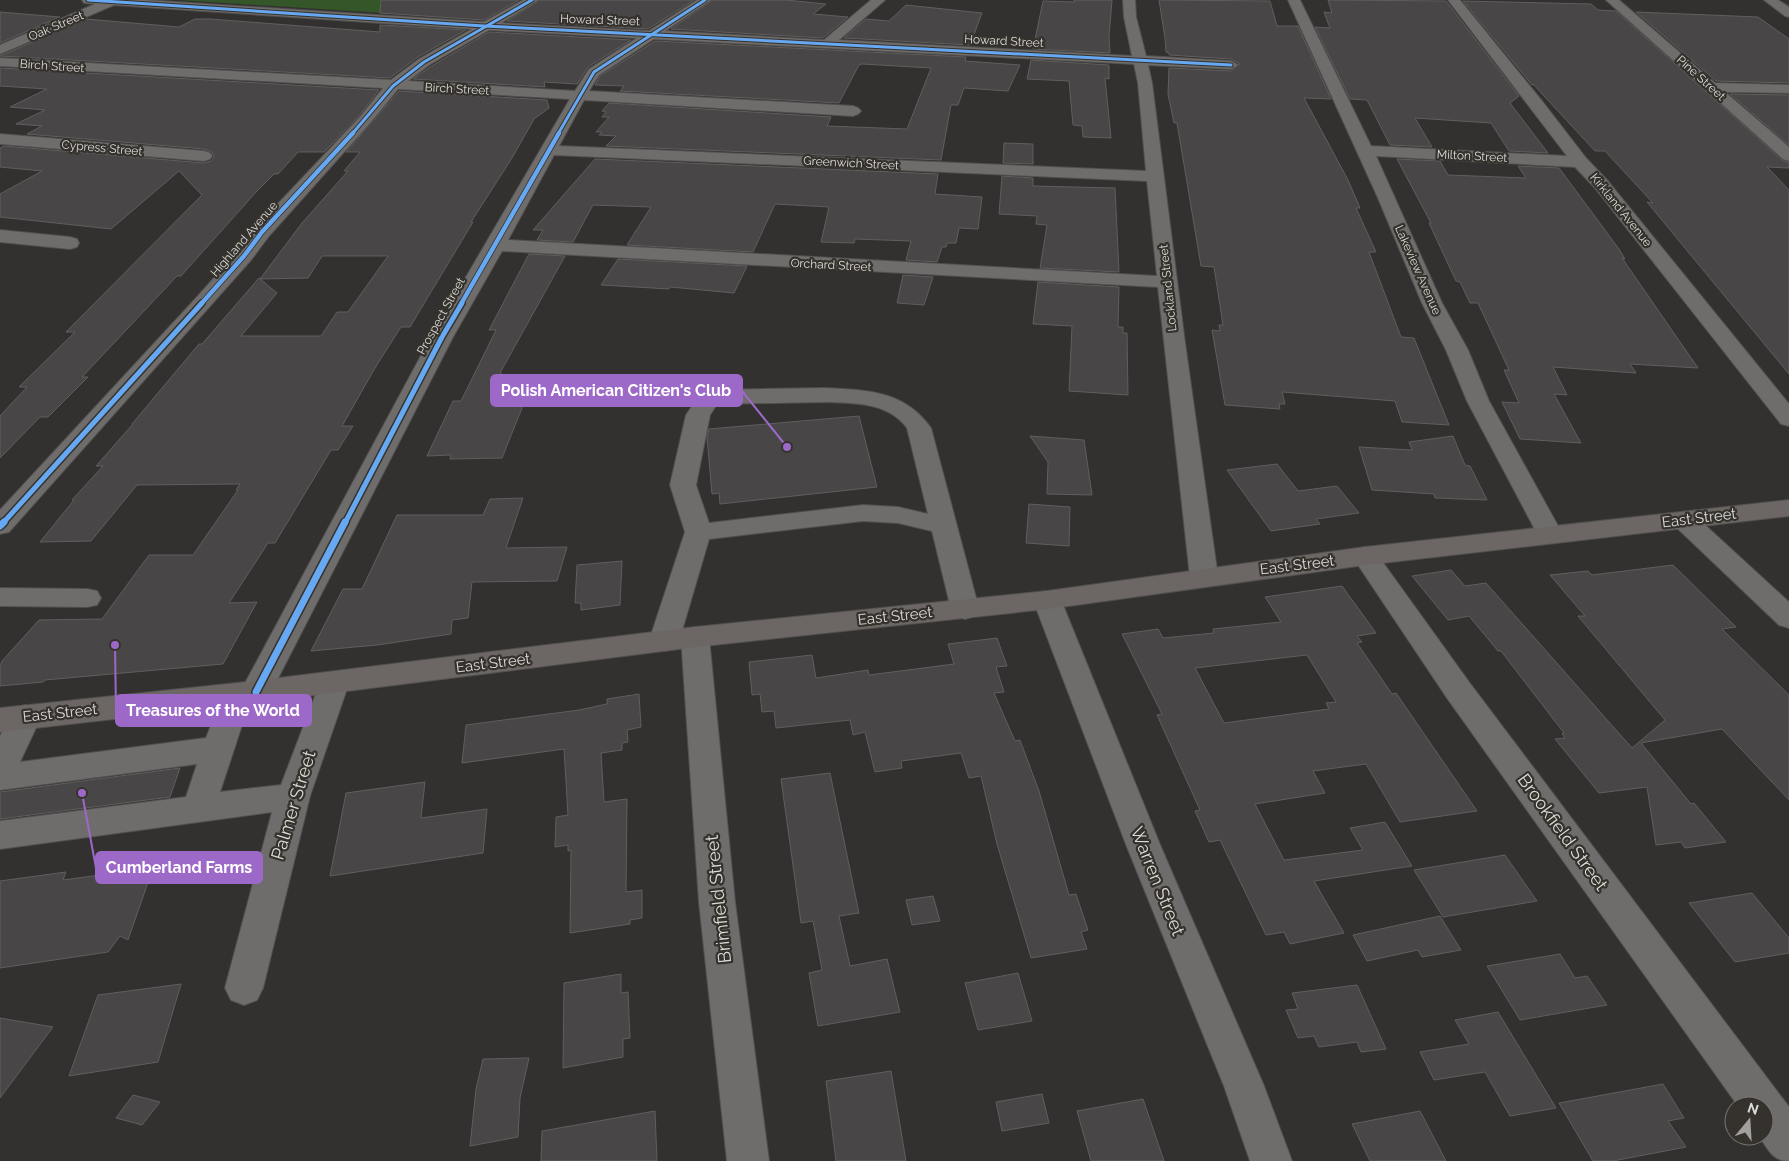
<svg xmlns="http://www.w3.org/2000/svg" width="1789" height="1161" font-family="Raleway,sans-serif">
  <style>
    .green { fill: #345629 }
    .building { fill: #484646; stroke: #605e5e; fill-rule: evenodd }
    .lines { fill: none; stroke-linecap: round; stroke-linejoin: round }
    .minor-casing { stroke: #51504e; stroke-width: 2 }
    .major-casing { stroke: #51504e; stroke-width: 2 }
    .minor { fill: #6e6d6c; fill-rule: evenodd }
    .major { fill: #6c6765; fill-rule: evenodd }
    .cycleway-far3-casing { stroke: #35322d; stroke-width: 5 }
    .cycleway-far2-casing { stroke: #35322d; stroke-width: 6 }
    .cycleway-far1-casing { stroke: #35322d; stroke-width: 8 }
    .cycleway-casing { stroke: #35322d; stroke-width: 10 }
    .cycleway-far3 { stroke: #66a8f1; stroke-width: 3 }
    .cycleway-far2 { stroke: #66a8f1; stroke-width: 4.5 }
    .cycleway-far1 { stroke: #66a8f1; stroke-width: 5 }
    .cycleway { stroke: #66a8f1; stroke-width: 7 }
    .labels { text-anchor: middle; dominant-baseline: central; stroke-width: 4.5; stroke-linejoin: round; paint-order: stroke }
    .far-street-label { font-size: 12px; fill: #dddbd8; stroke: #35322d }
    .street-label { font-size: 15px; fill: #dddbd8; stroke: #35322d }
    .near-street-label { font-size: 18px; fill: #dddbd8; stroke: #35322d }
    .leader { fill: none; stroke: #9d69c8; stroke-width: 2 }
    .callout-dot { fill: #9d69c8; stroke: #35322d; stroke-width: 2 }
    .callout { fill: #9d69c8; stroke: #9d69c8; stroke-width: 2 }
    .callout-label { font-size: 16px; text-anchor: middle; font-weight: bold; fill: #fff }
  </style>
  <rect width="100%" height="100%" fill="#33312f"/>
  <path class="green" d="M178,0h277l-24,16z"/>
  <g class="building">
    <path d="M381,0h138l-35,20 -104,-7z"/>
    <path d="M540,0h154l-46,29 -141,-8z"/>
    <path d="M713,0h73l40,4 -13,10 35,3 -25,21 -152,-9z"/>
    <path d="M1074,0h38l-3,37 1,16 -77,-4 10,-48 31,1z"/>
    <path d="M1159,0l111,1 7,25h21l33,73 -27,-1 44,82 12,28h-4l20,44h-7l32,85 13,1 35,87 -47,-3 -7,-21 -113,-9 3,12h-6l1,5 -55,-4 -13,-75 8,1 -1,-6h4l-9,-58 -13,-1 -24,-143h-3l-6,-29 1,-26 62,3 9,-7 -9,-5 -62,-4v-2l-3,-1 -1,-14z"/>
    <path d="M1328,0l118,1 73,95 -9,7 38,50 -39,-2 -18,-28 -76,-5 17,29 -42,-2 -23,-45 -17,-1 -35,-72 15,1 -6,-16 8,1z"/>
    <path d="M1463,1l128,3 7,6 18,1 166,149 7,3v5l-22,-1 22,23v184l-142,-172 6,1 -48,-52h-10l-62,-67 -1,1z"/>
    <path d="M906,5l76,8 -12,32 -126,-7 22,-19 23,2z"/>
    <path d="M0,12l60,5 -60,26z"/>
    <path d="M1636,12l122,5 31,22v44l-73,-2z"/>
    <path d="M86,19l93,8 16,-8h15l170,13v-7l86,5 -48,27 -28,21 -390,-22z"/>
    <path d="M489,32l142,8 -43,27 -11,17 -33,-2 1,5 -132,-8 17,-12z"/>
    <path d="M655,41l311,16 -1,4 55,4 -12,26 -44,-3 -6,17h-7l-10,55 -335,-14 10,-10 -17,-1 3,-3h-6l13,-15h-7l4,-5 -4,-1 7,-8 222,14 -4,9 80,3 24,-61 -69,-4 -3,1 -20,38 -219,-12 4,-5 -29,-1 5,-9z"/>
    <path d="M1031,60l78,5v14l-4,-1 6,60 -28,-1 -1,-11 -9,-1 -4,-44 -42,-2z"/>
    <path d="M0,68l379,22 -20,26 -35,36h-26l-20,22h-4l-17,17 -76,85h-4l-95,101h6l-40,40h-8l-40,41v-42l27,-29h-8l56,-55h-9l136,-137 -23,-24 -68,58 -111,-12v-23l42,-23 -42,-4v-19l4,-2 200,17 7,-2 3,-4 -2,-5 -8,-3 -177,-15 15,-8 -26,-2 29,-14 -35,-3 37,-18 -47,-3z"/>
    <path d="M399,91l148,9 2,8 -15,11 -22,39 -41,64h2l-63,105h-9l-26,41 -33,58h11l-15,24h-7l-56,93h-7l-39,60 28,-1 -34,62 -178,16 -2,2 -43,4v-20l2,-5 37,-41 63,-1 47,-64h44l45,-65h-2l4,-6 -103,1 -46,56 -51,1 34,-42h-2l31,-34h-7l37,-42h-1l67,-80h3l57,-66 18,15 -36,43h80l16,-24h11l40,-56h-66l-14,22 -48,1 42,-56 46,-52h-4l16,-19h-14z"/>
    <path d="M1730,94l59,1v50z"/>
    <path d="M1004,143l29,1v20l-30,-1z"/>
    <path d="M595,159l343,15 -3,20 47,3 -4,32 -19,-1 -3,15h-9l-1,4h-4l-5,15 -31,-2 5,-19 -56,-2 -1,4 -33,-1 8,-35 -54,-3 -22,48 -126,-7 24,-38 -58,-2 -20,37 -36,-2 6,-10h-10z"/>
    <path d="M1397,159l43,2 8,14 78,3 -8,-12 41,2 60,81 6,10 -3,-1 76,110 -68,-4 6,9 -83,-6 14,28 -13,-1 27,49 -61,-4 -18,-37 17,1 -15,-33h5l-31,-67h-8l-10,-21 -4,-1 -27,-58h2z"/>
    <path d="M1002,176l31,2v8l82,2 4,84 -79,-4 7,-43 -11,-1 1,-8 -38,-2z"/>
    <path d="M529,254l36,2 -65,117 9,5 -8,20h25l-24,60 -52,1 1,-4 -24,1 26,-55h8l35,-71h-7z"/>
    <path d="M618,259l129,7 -13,27 -64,-6 -1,2 -68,-4z"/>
    <path d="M903,275l30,2 -9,28 -27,-2z"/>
    <path d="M1038,282l81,5 -1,40h5v6h4l1,62 -59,-4 3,-65 -39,-2z"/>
    <path d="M859,416l18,71 -157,17 -1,-11 -7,1 -5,-57 2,-8z"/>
    <path d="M1030,436l54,4 8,55 -45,-1 1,-32z"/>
    <path d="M1453,436l12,29 5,1 17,34 -52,-2 -1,-4 -62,-4 -13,-43 53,3 -3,-8z"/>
    <path d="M1277,464l21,27 39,-5 22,27 -43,6 4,5 -49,7 -44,-61z"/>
    <path d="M523,498l-17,50 61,-1 -10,34 -85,1 -4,36 -16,2 -1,14 -74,11 -66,6 32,-62h19l35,-74h86l7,-16z"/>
    <path d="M1029,504l41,3 -1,39 -43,-3z"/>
    <path d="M622,561l-2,44 -39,5v-7h-6l2,-38z"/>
    <path d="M1673,565l63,62 -14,2 67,66v105l-67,-71 -81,14 50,61 3,-1 32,39 -41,6 -4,-6 -25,3 -9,-58 -48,6 -44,-54 10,-1 -3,-4 2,-1 -63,-82h-3l-29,-35 -21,4 -36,-44 39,-6 14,16 21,-3 146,165 33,-28 -87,-104h7l-35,-41 38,-4 4,4z"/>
    <path d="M1342,586l34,47 -19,3 5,6 -5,1 35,51 4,-1 81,118 -77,11 -34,-58 -53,7 12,22 -70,11 29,56 79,-10 -13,-22 35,-6 27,44 -98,15 30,52 -54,11 -6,-12 -18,3 -46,-95 -11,2 -14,-31 5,-1 -43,-95 5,-1 -40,-80 36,-5 5,9 51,-5 -1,-4 68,-7 -16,-25zM1307,655l29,47 -10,1 3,6 -105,14 -29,-55z"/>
    <path d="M997,638l10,28 -11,1 8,25 -10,1 21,48 5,-1 19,51 30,104 7,-1 12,36 -7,2 6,17 -56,9 -34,-114 -16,-68 -12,2 -8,-25 -60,8 1,7 -27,4 -10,-40 -12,3 -3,-15 -74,8 -2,-17 -12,1 -2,-18 -8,1 -3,-33 63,-7 4,23 52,-8 1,5 85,-11 -6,-20z"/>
    <path d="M639,694l2,33 -14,3 1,12 -6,1v7l-21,3 3,49 23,-3 -1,93 16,-2v28l-12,2v4l-60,9 1,-83 -3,1v-6l-13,2 1,-30 12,-2 -4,-66 -102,14 4,-38 113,-15 28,-6v-5z"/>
    <path d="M180,768l-10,29 -170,22v-27z"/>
    <path d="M830,773l29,140 -20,3 11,50 37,-7 13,53 -82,14 -9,-53 13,-3 -9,-49 -12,2 -20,-144z"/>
    <path d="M425,782l-4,36 66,-9 -4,44 -153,23 16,-83z"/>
    <path d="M1505,855l32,46 -94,16 -29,-47z"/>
    <path d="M153,868l-25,72 -8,-4 -12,16 -108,16v-87l66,-9 -3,8z"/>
    <path d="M1752,893l37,45v15l-54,9 -46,-59z"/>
    <path d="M933,896l7,25 -28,4 -6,-25z"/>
    <path d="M1440,916l21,34 -39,7 -4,-7 -51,11 -14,-26z"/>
    <path d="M1560,954l15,24 12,-2 20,29 -87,15 -33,-54z"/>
    <path d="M1018,973l14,48 -54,9 -13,-47z"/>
    <path d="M621,974v19l7,-1 2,46 -7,1v18l-60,11 1,-85z"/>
    <path d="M181,984l-23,78 -89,14 29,-81z"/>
    <path d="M1357,985l29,64 -25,3 -4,-10 -38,5 -5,-11 -16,2 -12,-28 12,-1 -6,-16z"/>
    <path d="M1498,1012l58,96 -46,8 -25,-44 -51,8 -14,-28 49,-8 -14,-24z"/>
    <path d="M0,1018l53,9 -53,71z"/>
    <path d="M529,1058l-9,40 -2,39 -48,9 6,-57 7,-30z"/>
    <path d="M891,1071l15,90h-70l-10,-80z"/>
    <path d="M1663,1084l21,34 -16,3 18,26 -73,14h-20l-34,-58z"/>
    <path d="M1042,1094l7,29 -47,8 -6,-29z"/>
    <path d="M133,1095l27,7 -18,23 -26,-7z"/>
    <path d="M1143,1099l21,62h-73l-14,-50z"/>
    <path d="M655,1111l2,50h-116l1,-30z"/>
    <path d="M1420,1111l26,50h-76l-18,-37z"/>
  </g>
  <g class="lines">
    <defs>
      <g id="minor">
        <path d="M82,0h63l339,22 39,-22h15l-37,23 148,8 48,-31h14l-46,31 159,9 47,-40h14l-46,40 293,16 -8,-39 -1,-17h12l1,17 10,39 85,5 7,4 -7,4 -83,-4 4,18 33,260 33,234 -4,6 -10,3 -10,-3 -4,-6 -32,-290 -656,-36 -49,86 -182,355 -4,8 -11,3 -6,-2 -30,91 61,-7 42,-110 11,-3 11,3 4,8 -39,113 -47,192 -6,12 -13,5 -13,-5 -6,-12 47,-176 -272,37v-28l186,-24 11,-33 -197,26v-54l14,-27 11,-4 11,4 5,8 -21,45 186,-24 20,-52 11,-3 7,2 187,-348 139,-238 -172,-10 -28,34 -101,113 -18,24 -40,45 -202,227 -9,2v-24l197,-213 40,-45 18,-24 105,-111 23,-29 -383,-22v-8l391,22 28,-21 53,-30 -358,-24 -114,49v-9l95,-41 -11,-1zM489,30l148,8 -48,31 -14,22 -167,-10 21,-16zM654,39l480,25 4,19 8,88 -587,-25 25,-46 269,16 5,-2 3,-3 -3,-3 -5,-2 -264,-15 10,-16zM554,155l593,26 10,95 -649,-36z"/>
        <path d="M1288,0h12l71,146 196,10 -119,-156h12l82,101 44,57 21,22 182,224v22l-8,-2 -186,-236 -20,-21 -199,-11 66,147 26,47 21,51 74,134 -4,6 -9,2 -9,-2 -74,-140 -21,-51 -24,-47 -44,-105z"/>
        <path d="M1606,0h13l96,83 74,2v8l-64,-1 64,55v14l-6,-2z"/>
        <path d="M1764,0h14l11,7v10l-4,-1z"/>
        <path d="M0,134l204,17 6,2 2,3 -2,3 -6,2 -204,-17z"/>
        <path d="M0,230l70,7 7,2 2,4 -2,4 -7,2 -70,-7z"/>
        <path d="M824,388c42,2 80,2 107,40l48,181 -4,7 -10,3 -10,-3 -4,-7 -19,-78 -34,-8 -35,-2 -154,18 -30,102 -5,7 -10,3 -10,-3 -5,-7 36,-109 -15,-47 16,-70 16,-23 8,-2zM824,402c30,1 64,0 83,26l21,86 -30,-7 -35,-2 -154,18 -13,-38 14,-70 7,-11z"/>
        <path d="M1684,512l9,2 96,88v26l-10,-3 -104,-99 -4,-6 4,-6z"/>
        <path d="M1365,547l9,3 95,132 320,425v54c-17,0 -21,-12 -30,-25h5v-30h-26l-291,-408 -95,-142 4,-6z"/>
        <path d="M0,588l87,1 10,2 4,7 -4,7 -10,2 -87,-1z"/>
        <path d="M1047,591l10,2 4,7 100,247 103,239 28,75h-42l-26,-75 -97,-239 -94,-247 4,-7z"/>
        <path d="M695,627l10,3 4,7 26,265 34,259h-42l-28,-259 -18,-265 4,-7z"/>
      </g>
      <path id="major" d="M1789,500v16l-424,49 -318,44 -352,38 -458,58 -237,27v-24l237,-25 458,-56 352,-36 318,-44z"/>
    </defs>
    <use href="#minor" class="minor-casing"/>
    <use href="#major" class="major-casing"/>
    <use href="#minor" class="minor"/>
    <use href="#major" class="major"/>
    <defs>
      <g id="cycleway-far3">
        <path d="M88,0l396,26 747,39"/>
        <path d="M352,134l41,-48 31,-24 108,-62"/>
        <path d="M558,134l36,-62 111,-72"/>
      </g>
      <g id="cycleway-far2">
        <path d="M201,304l43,-48 18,-24 91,-99"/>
        <path d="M461,304l98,-171"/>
      </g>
      <g id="cycleway-far1">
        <path d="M3,523l199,-220"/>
        <path d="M345,523l97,-186 20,-34"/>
      </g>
      <g id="cycleway">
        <path d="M0,526l4,-4"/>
        <path d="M256,692l89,-170"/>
      </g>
    </defs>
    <use href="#cycleway-far3" class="cycleway-far3-casing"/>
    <use href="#cycleway-far2" class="cycleway-far2-casing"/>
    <use href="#cycleway-far1" class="cycleway-far1-casing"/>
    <use href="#cycleway" class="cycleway-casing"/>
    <use href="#cycleway-far3" class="cycleway-far3"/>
    <use href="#cycleway-far2" class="cycleway-far2"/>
    <use href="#cycleway-far1" class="cycleway-far1"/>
    <use href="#cycleway" class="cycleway"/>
  </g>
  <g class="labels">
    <g class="far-street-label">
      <text transform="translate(600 20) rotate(2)">Howard Street</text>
      <text transform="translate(56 26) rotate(-23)">Oak Street</text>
      <text transform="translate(1004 41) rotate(3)">Howard Street</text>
      <text transform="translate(52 66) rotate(4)">Birch Street</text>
      <text transform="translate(1701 78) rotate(42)">Pine Street</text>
      <text transform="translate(457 89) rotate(3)">Birch Street</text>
      <text transform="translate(102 148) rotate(5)">Cypress Street</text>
      <text transform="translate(1472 156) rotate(3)">Milton Street</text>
      <text transform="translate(851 163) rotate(3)">Greenwich Street</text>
      <text transform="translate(1621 210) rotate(51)">Kirkland Avenue</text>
      <text transform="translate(244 239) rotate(-49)">Highland Avenue</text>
      <text transform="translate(831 265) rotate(3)">Orchard Street</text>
      <text transform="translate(1418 270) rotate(66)">Lakeview Avenue</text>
      <text transform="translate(1168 288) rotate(-96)">Lockland Street</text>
      <text transform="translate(441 316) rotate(-61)">Prospect Street</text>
    </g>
    <g class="street-label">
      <text transform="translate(1699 518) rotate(-7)">East Street</text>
      <text transform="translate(1297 565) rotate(-7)">East Street</text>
      <text transform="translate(895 616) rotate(-6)">East Street</text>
      <text transform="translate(493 663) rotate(-7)">East Street</text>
      <text transform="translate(60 713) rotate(-6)">East Street</text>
    </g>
    <g class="near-street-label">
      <text transform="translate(293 805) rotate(-73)">Palmer Street</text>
      <text transform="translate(1563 832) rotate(54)">Brookfield Street</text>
      <text transform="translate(1158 881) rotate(68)">Warren Street</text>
      <text transform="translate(718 899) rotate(-96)">Brimfield Street</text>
    </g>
  </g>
  <path class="leader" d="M787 447L742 391M115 645L116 711M82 793L96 868"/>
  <g class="callout-dot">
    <circle cx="787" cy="447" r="5"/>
    <circle cx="115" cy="645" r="5"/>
    <circle cx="82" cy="793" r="5"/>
  </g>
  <g class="callout">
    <rect x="491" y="375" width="251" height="31" rx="5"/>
    <rect x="116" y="695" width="195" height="31" rx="5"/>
    <rect x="96" y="852" width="166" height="31" rx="5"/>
  </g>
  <g class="callout-label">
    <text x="616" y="396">Polish American Citizen's Club</text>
    <text x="213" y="716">Treasures of the World</text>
    <text x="179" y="873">Cumberland Farms</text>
  </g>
  <g transform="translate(1749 1121) rotate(18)"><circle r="24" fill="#35322d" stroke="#787671"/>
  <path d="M0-4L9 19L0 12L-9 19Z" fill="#a2a09d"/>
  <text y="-8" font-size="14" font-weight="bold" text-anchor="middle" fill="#dddbd8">N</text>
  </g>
</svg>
